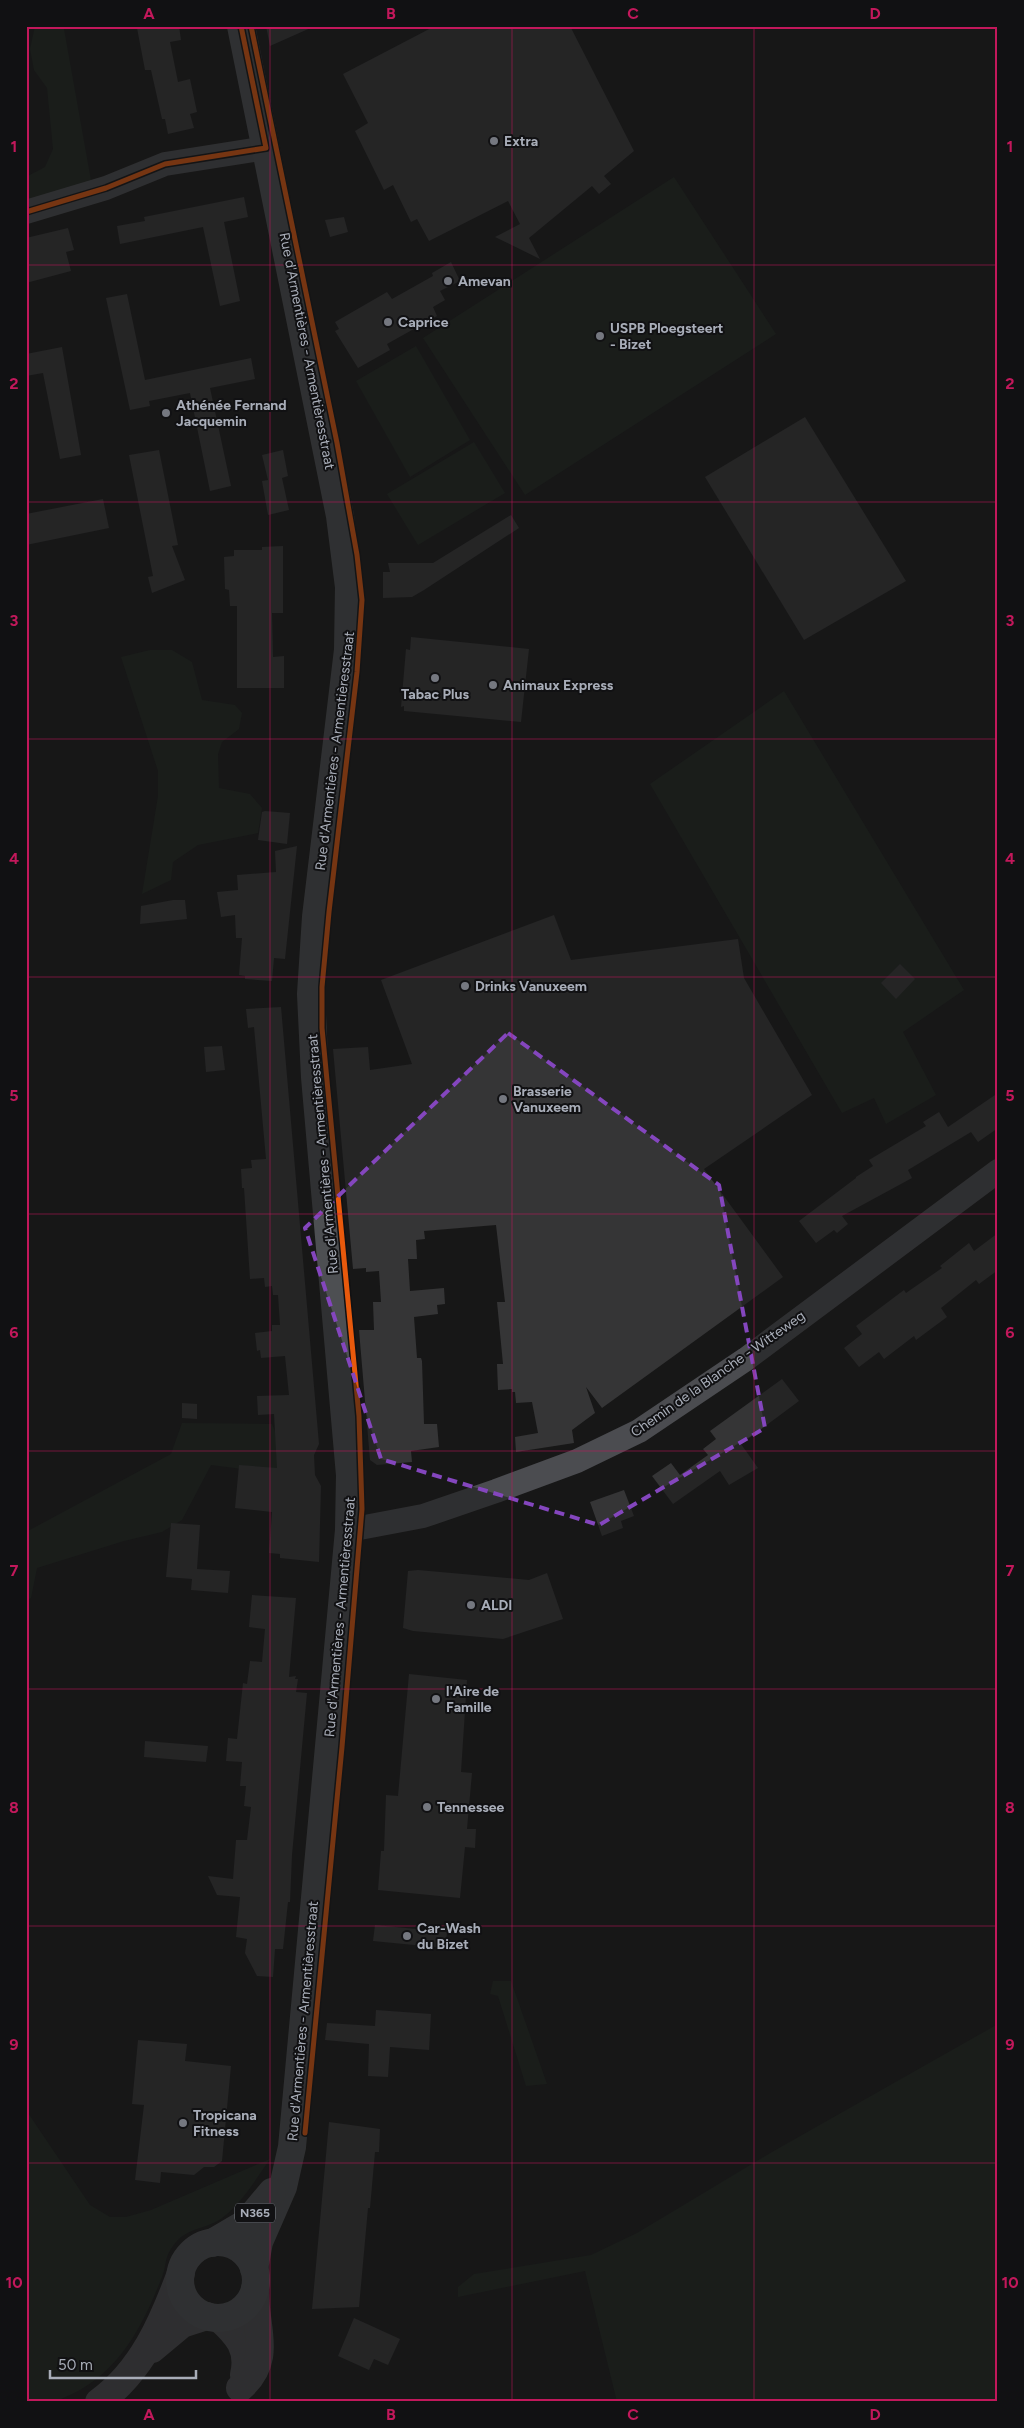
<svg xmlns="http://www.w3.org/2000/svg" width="1024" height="2428" font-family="Figtree,sans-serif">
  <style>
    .green { fill: #1d241e }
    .building { fill: #353536 }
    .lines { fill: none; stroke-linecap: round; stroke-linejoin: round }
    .street { stroke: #4b4c50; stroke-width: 24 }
    .secondary { stroke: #4a4a4e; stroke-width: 28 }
    .primary { stroke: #4d4f52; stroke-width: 28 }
    .cycleway-casing { stroke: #111113; stroke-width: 8 }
    .cycleway { stroke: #e8590c; stroke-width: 5 }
    .marked { fill: none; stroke: #8446be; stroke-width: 4; stroke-dasharray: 10 6; stroke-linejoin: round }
    .grid { fill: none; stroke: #c2185b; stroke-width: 1; stroke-opacity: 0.55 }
    .poi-dot { fill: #757880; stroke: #111113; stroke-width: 2 }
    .labels { text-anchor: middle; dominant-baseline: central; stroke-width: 4; stroke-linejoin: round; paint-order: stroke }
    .shield { fill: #111113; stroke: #7b7e86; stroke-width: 1 }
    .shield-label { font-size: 12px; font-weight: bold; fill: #a8adb8 }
    .poi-label { font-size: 14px; font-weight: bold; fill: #a8adb8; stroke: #111113; text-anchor: start }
    .street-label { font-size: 14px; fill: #a8adb8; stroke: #111113 }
    .neatline { fill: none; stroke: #c2185b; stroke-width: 2 }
    .grid-label { font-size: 16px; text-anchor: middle; font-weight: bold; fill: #c2185b }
  </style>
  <rect width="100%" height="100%" fill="#171717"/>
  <g class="green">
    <path d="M35,26h28l1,3 28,157 -66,19v-28l19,-10 8,-18 -6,-61 -13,-18 -4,-21z"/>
    <path d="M674,177l102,157 -251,161 -102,-157z"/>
    <path d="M416,346l54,94 -60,37 -54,-96z"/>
    <path d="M474,442l31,51 -87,52 -31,-51z"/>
    <path d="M150,650h22l20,12 10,38 33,5 7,8 -3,16 -17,13 -4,12 1,34 31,6 12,14 -4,25 -60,12 -25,17 -2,18 -29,14 16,-98v-25l-37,-114z"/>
    <path d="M784,691l180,299 -61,42 33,63 -50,29 -12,-26 -32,15 -192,-329z"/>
    <path d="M182,1423l90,1 12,29 5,22 -78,-10 -29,55 -20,12 -38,9 -87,27 -6,30 -5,3v-69l145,-78z"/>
    <path d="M493,1981h18l36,103 -21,2 -28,-90 -8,-2z"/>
    <path d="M998,2024v378h-381l-32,-131 -127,26v-10l16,-13 117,-19 46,-22 135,-81z"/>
    <path d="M26,2110l64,95 20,12h16l25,-7 119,-51c-15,21 -27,43 -48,59 -15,11 -33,9 -46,24 -13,16 -8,19 -14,35 -21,53 -45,100 -101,122v3h-35z"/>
  </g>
  <g class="building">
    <path d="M142,26h37l2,14 -11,2 8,40 12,-3 7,33 -7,2 4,14 -26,6 -3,-15h-3l-11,-49h-6l-8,-42z"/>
    <path d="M266,26h49l-45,20z"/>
    <path d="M435,26h135l64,125 -30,25 7,8 -12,10 -7,-8 -63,52 11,21 -45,-22 25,-13 -12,-23 -79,40 -12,-22 -6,3 -18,-37 -9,5 -29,-59 13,-8 -25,-49z"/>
    <path d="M244,197l4,20 -24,5 16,79 -20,5 -17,-79 -83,17 -3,-18 28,-5 -1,-4z"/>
    <path d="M344,217l4,15 -18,5 -5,-17z"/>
    <path d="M68,228l6,22 -8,2 5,19 -45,12v-45z"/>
    <path d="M451,262l9,19 -20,10 5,9 -12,7 4,9 -50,28 3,6 -32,18 -23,-37 4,-2 -4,-7 52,-30 5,7 41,-23 -1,-3z"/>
    <path d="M127,294l18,86 106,-22 4,21 -45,9 21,98 -21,5 -20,-98 -41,8 1,5 -20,4 -24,-112z"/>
    <path d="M62,347l19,108 -21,4 -17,-86 -17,3v-22z"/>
    <path d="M805,417l101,164 -102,59 -99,-163z"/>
    <path d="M159,450l19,95 -6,1 13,34 -33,13 -4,-16 5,-1 -24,-121z"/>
    <path d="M283,450l5,26 -6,2 7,32 -21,5 -6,-34 6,-1 -6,-25z"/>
    <path d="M103,499l6,29 -83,17v-31z"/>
    <path d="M511,515l8,13 -95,62 -12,7 -29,1v-26h7l-2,-9h45z"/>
    <path d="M283,546v67h-11l1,44 11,-1v32h-47v-82h-7l-1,-16 -4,-1 -1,-32 10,-1v-6h28v-3z"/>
    <path d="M411,637l118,12 -8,73 -117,-11v-5l-3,1 5,-58 4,1z"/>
    <path d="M265,811l25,2 -3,31 -29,-4 4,-28z"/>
    <path d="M297,846l-12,113 -11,-1 -2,23 -27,-2v-3l-6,-1 3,-37h-6l-1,-23 -14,2 -4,-25 21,-2 -1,-15 39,-3 -1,-21z"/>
    <path d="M173,900h12l2,19 -47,5 1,-18z"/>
    <path d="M554,915l17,45 167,-21 6,39 68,117 -108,74 79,108 -181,131 -16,-21 9,26 -23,17 2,13 -58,9 -1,-15 23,-4 -6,-31 -16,1 -1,-11h-3v-3l-14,1 -1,-26h6l-6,-62h8l-9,-77 -72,6 1,8 -9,1 1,19h-9l2,32 34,-3 1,16 -8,1 1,9 -24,3 3,41h4l1,3 2,63h13l2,23 -28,4 1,11 -35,3 -7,-5 -11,-130h15l-1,-28h8l-2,-31 -13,1v-4l-13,1 -20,-220 35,-2 2,23 42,-6 -31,-84z"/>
    <path d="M900,964l15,15 -19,20 -15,-16z"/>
    <path d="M281,1007l38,437 -5,11 1,20 6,11 -2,76 -39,-4v-4l-11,-1 3,-41 -37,-4 4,-43 38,3 -3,-54 -16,1 -1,-19 32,-1 -4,-39 -24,2 -1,-8 -3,1 -2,-18 17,-2v-6h8l-2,-30h-5l-1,-9 -7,1 -1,-9 -14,1 -6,-91h-2l-1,-19 11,-1 -1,-8 15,-1 -12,-132 -6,1 -2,-19z"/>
    <path d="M222,1046l3,24 -19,2 -2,-25z"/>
    <path d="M998,1093v35l-20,14 -7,-10 -63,38 4,8 -70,38 6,8 -11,9 -3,-3 -18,13 -17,-22 57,-43v-1l17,-11 -4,-6 57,-34 -3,-4 16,-10 9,15z"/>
    <path d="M998,1233v37l-19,14 -3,-4 -35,28 6,9 -31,23 -2,-4 -30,23 -5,-7 -20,15 -15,-19 18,-14 -6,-8 48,-36 2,3 36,-25 -2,-2 29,-23 5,8z"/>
    <path d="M782,1379l17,22 -58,43 17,24 -29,17 -9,-14 -47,33 -21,-28 19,-13 9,12 28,-20 -5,-6 13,-10 -6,-8z"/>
    <path d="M182,1403l15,1v15l-15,-1z"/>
    <path d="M624,1490l10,26 -13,5 2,7 -21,8 -12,-34z"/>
    <path d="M171,1523l29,2 -3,44 33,2 -2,22 -37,-3 1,-11 -26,-2z"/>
    <path d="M418,1570l111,10 18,-7 16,46 -60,20 -90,-8 -10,-3 5,-57z"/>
    <path d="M252,1595l44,3 -7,79 7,-1 -1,3h3l-2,13 11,1 -15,162 -2,47h-2l-5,47h-8l-2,28 -16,-1 -12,-23 2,-14 -11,-2 4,-40 -23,-2 -9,-19 25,3 3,-39h11l4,-33 -7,-1 2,-20h-6l2,-24 -16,-1 2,-23 9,1 6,-56 4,1 3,-23 12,1 3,-33 -16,-2z"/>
    <path d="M409,1674l58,6 -6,92 11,1 -5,56h9l-1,19 -10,-1 -5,51 -82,-8 3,-39h3l2,-56 12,1z"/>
    <path d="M145,1741l63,5 -2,16 -62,-5z"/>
    <path d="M375,1925l72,7 -2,16 -72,-7z"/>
    <path d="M376,2010l55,4 -2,36 -39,-3 -2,30 -20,-1 1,-32 -44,-4 2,-17 48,3z"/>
    <path d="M138,2040l49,4 -2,17 46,5 -9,95 -8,6h-10l-10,8 -33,-3 -1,11 -25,-3 9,-75 -12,-1z"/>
    <path d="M329,2122l51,7 -1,23h-4l-5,56h-2l-9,99 -47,2z"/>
    <path d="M354,2318l46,21 -12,26 -14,-6 -5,11 -31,-14z"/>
  </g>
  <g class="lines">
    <g class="street">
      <path d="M26,212l80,-24 59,-24 101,-16"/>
      <path d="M349,1530l74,-14 73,-25 81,-30 62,-30 107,-72 252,-188"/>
    </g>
    <g class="secondary">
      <path d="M219,2318c19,17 31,31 25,57"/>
      <path d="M152,2349l30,-25 25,-8"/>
      <path d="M240,2388c34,-30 14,-59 15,-99"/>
      <path d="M99,2402c43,-31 64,-80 82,-129"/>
    </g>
    <g class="primary">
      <path d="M241,26l99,490 9,71 -1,63 -32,267 -5,77 4,83 35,398 -1,55 -57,617 -9,40 -24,55 -5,27"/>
      <circle cx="218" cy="2280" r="38"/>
      <path d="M212,2243l34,-20 26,-31"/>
    </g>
    <defs>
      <g id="cycleway">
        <path d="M251,26l86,417 20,112 5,45 -5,72 -28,240 -7,75v41l37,388 3,93 -20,238 -37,386"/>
        <path d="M26,212l80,-24 59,-24 101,-16 -25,-122"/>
      </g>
    </defs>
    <use href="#cycleway" class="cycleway-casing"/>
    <use href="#cycleway" class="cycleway"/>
  </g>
  <path d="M0 0H1024V2428H0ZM508,1033l211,152 46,243 -166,97 -218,-66 -76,-231z" fill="#171717" fill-opacity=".55" fill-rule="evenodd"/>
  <path class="marked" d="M508,1033l211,152 46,243 -166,97 -218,-66 -76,-231z"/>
  <path class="grid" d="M270,26v2376M512,26v2376M754,26v2376M26,265h972M26,502h972M26,739h972M26,977h972M26,1214h972M26,1451h972M26,1689h972M26,1926h972M26,2163h972"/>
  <g class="poi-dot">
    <circle cx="494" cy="141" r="5"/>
    <circle cx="448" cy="281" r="5"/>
    <circle cx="388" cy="322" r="5"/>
    <circle cx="600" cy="336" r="5"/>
    <circle cx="166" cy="413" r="5"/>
    <circle cx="435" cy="678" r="5"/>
    <circle cx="493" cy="685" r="5"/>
    <circle cx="465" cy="986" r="5"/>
    <circle cx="503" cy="1099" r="5"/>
    <circle cx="471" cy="1605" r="5"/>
    <circle cx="436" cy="1699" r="5"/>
    <circle cx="427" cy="1807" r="5"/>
    <circle cx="407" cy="1936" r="5"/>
    <circle cx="183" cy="2123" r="5"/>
  </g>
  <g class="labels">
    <rect class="shield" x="235" y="2203.5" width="40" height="19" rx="4"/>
    <g class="shield-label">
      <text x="255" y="2213">N365</text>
    </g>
    <g class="poi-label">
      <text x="504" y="141">Extra</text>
      <text x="458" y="281">Amevan</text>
      <text x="398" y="322">Caprice</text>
      <text x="610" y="328">USPB Ploegsteert<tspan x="610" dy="16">- Bizet</tspan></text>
      <text x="176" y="405">Athénée Fernand<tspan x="176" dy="16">Jacquemin</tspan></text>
      <text x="503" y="685">Animaux Express</text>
      <text x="435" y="694" text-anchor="middle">Tabac Plus</text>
      <text x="475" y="986">Drinks Vanuxeem</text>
      <text x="513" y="1091">Brasserie<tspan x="513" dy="16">Vanuxeem</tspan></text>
      <text x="481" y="1605">ALDI</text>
      <text x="446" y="1691">l'Aire de<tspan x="446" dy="16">Famille</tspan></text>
      <text x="437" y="1807">Tennessee</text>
      <text x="417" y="1928">Car-Wash<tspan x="417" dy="16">du Bizet</tspan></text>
      <text x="193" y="2115">Tropicana<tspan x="193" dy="16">Fitness</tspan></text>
    </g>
    <g class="street-label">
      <text transform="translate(307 351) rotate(79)">Rue d'Armentières - Armentièresstraat</text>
      <text transform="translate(335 751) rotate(-83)">Rue d'Armentières - Armentièresstraat</text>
      <text transform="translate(323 1154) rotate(-95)">Rue d'Armentières - Armentièresstraat</text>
      <text transform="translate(718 1374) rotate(-35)">Chemin de la Blanche - Witteweg</text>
      <text transform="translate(340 1617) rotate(-85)">Rue d'Armentières - Armentièresstraat</text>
      <text transform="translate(303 2021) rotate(-85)">Rue d'Armentières - Armentièresstraat</text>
    </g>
  </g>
  <rect width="1024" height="2428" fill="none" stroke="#111113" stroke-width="55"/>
  <path d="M50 2370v8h146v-8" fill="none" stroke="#a8adb8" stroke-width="2.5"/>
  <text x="58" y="2370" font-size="15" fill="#a8adb8" stroke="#111113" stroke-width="4" paint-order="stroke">50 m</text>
  <rect x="28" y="28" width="968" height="2372" class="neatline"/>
  <g class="grid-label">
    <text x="149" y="19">A</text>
    <text x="391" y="19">B</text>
    <text x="633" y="19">C</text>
    <text x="875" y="19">D</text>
    <text x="14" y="152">1</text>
    <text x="1010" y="152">1</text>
    <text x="14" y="389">2</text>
    <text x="1010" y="389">2</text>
    <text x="14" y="626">3</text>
    <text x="1010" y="626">3</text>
    <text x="14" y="864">4</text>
    <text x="1010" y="864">4</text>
    <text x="14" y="1101">5</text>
    <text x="1010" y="1101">5</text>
    <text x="14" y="1338">6</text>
    <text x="1010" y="1338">6</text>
    <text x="14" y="1576">7</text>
    <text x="1010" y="1576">7</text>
    <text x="14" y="1813">8</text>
    <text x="1010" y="1813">8</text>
    <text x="14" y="2050">9</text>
    <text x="1010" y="2050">9</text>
    <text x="14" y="2288">10</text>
    <text x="1010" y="2288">10</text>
    <text x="149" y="2420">A</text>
    <text x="391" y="2420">B</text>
    <text x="633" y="2420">C</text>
    <text x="875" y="2420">D</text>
  </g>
</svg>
